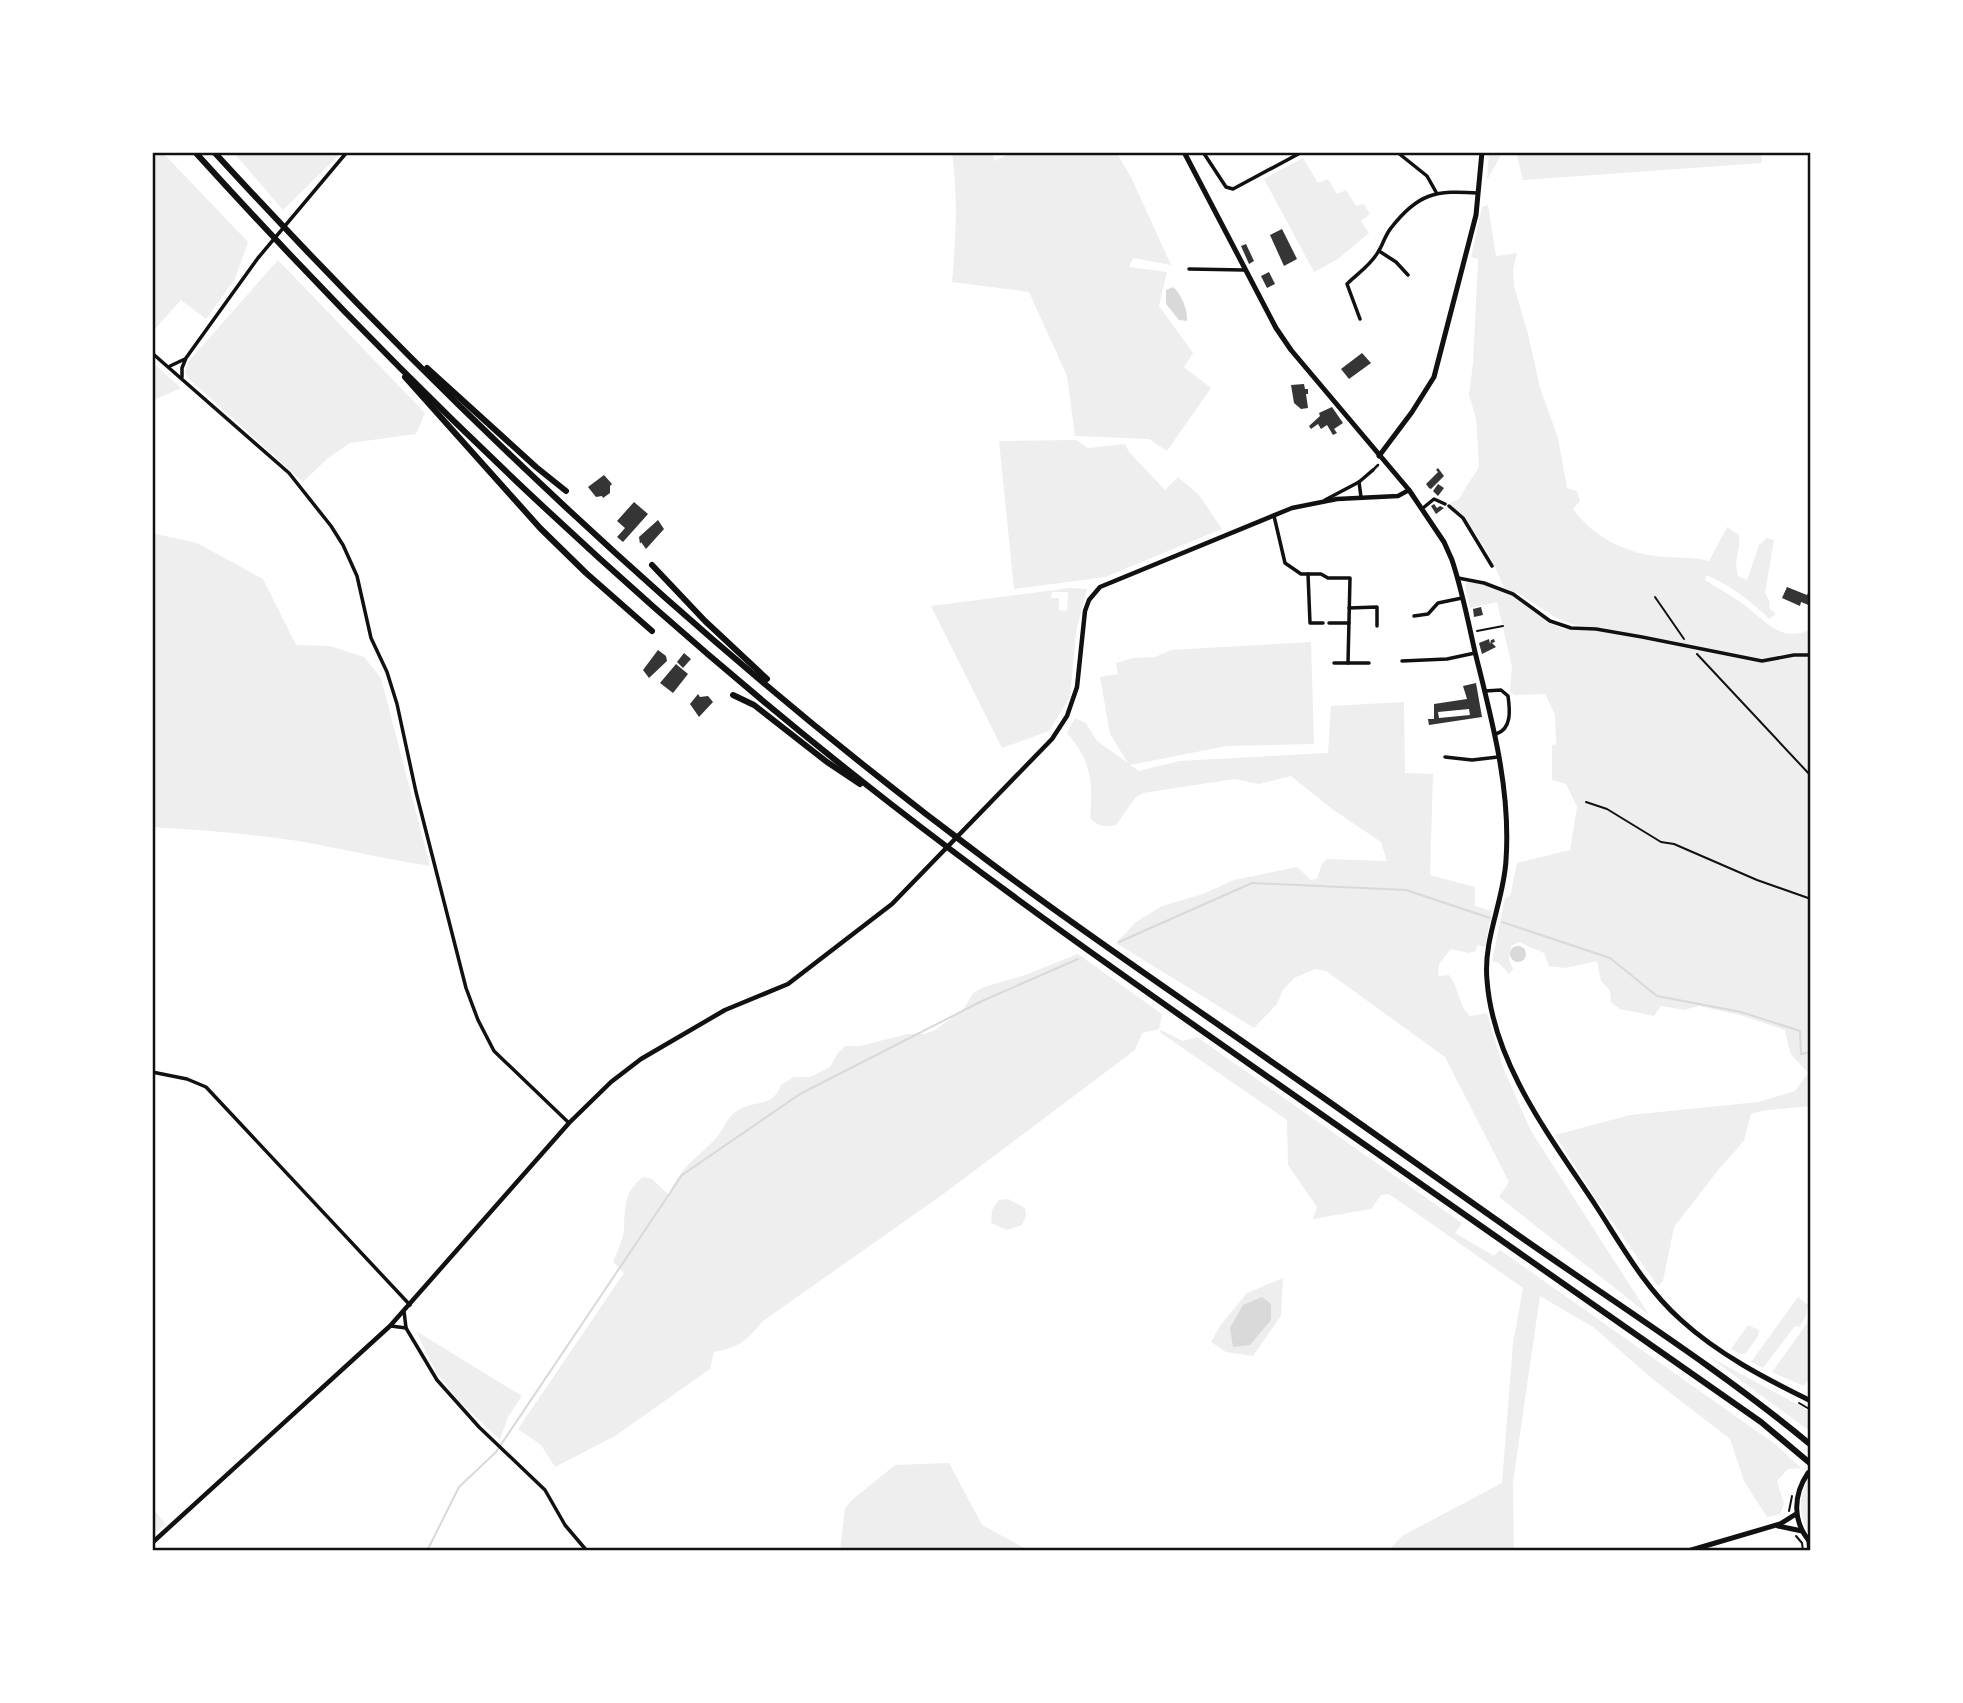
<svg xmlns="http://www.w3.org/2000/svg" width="1963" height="1703" font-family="'Archivo Narrow',sans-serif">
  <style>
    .green { fill: #eee; fill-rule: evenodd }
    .water { fill: #d9d9d9 }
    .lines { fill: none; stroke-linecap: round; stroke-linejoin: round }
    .stream { stroke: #d9d9d9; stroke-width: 2 }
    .building { fill: #353535; fill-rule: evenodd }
    .path { stroke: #111; stroke-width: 2 }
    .pedestrian { stroke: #111; stroke-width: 2.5 }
    .minor { stroke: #111; stroke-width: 3.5 }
    .tertiary { stroke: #111; stroke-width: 4.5 }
    .secondary { stroke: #111; stroke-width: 5 }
    .trunk { stroke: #111; stroke-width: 6 }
    .neatline { fill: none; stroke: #111; stroke-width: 2.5 }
  </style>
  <rect width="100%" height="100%" fill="#fff"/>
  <g class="green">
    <path d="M152,152h10l86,90 -13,37 -29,40 -25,-19 -29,32z"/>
    <path d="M233,152h101l4,4 -55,54z"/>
    <path d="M952,152h39l4,9 17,-9h104l15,25 40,88 -38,-7 -4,9 38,5 -8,34 34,47 -9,14 27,21 -44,63 -18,-12 -74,-3 -8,-60 -38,-84 -77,-10c4,-44 6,-86 0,-130z"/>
    <path d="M1489,152h11v5l-13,23z"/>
    <path d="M1516,152h245l1,11 -239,17z"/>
    <path d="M1303,158l15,25 10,-4 9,15 9,-4 10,16 8,-2 6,10 -9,7 8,12 -31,26 -24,13 -50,-93z"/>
    <path d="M1488,205l8,51 21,-3 -4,16 1,17 14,48 12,54 18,50 9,50 10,3 3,10 -7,8c22,30 56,46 93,48 17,1 26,0 43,4l18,-34 12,8c2,17 -6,23 -1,41l9,4 12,-35 8,-7 7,2 -9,53 5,9 -1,6 7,6 -7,5c-18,-18 -39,-34 -63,-44l-1,5c14,9 30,17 43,28 20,16 35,35 63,21v25l-31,1 -18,5 -136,-27 -55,-9 -16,-7 -36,-23 -15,-6c-11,-29 -30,-63 -55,-83l2,-3 7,-2 21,-33 -3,-49 -7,-23 4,-32 5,-104 -7,-2 11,-50z"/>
    <path d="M278,260l147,153 -9,21 -66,9 -22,15 -25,24 -114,-103 -4,-7 3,-10z"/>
    <path d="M152,362l29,26 -29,13z"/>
    <path d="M1076,440l12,8 37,-4 4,8 36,38 13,-13 21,18 23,34 -117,48 -91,12 -15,-148z"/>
    <path d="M152,533l45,10 66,36 33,66 34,1 34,11 17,21 49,188c-32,-5 -64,-12 -95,-18 -60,-13 -122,-17 -183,-21z"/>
    <path d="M1467,582l17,2 30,12 37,28 13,5 37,2 161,32 21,-5 28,-2v450l-50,5 -10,3 -7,27 -25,28 -45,58 -11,54 -5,5 -62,-87 -41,-64 75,-20 128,-13 37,-11 13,-18 -18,-20 -5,-23 -45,-15 -41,-9 -15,4 -23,-4 -7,10 -34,-7 -9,-7 -1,-11 -9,-10 -4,-20 -32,7 -16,-2 -5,-13 -25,-11 -8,4 -2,14 4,9 -4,5 -10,-11 -7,-2 13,-63 5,-2 7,-33 53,-13 7,-43 -11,-23 -14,-4v-35l4,-1 -1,-29 -10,-21 -31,1 -4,-4 2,-24 -15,-65 -27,6 -5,-23z"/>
    <path d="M1070,588l17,1 -11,43 -6,65 -21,34 -47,17 -71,-142zM1052,592h16l-1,19 -8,-1v-12h-8z"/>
    <path d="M1311,642l3,102 -87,2 -97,19 9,6 40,-10 149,-8 3,-47 73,-4 1,71 28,1 -3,101 45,12v19l17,5 -7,36 -8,-2 -1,6 -7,2 -18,-4 -12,15 -1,12 11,-1c10,12 9,30 21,41l17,-3 17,57 27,61 118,184 -150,-118 10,-15 -64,-125 -119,-86 -11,-2 -21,9 -11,12 -6,14 -23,24 -138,-85 20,-21 26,-16 41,-12 31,-14 63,-13 14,13 6,-1 5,-15 5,-5 60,2 -6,-19 -49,-33 -41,-33 -32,8 -25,-5 -91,14 -7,4 -20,28c-11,2 -18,2 -26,-7 3,-35 2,-57 -23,-85l8,-15 11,5 11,18 31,22 -18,-29 -10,-57 18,-3 -2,-11 17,-5 22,-1 16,-7z"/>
    <path d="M1078,954l84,60 -3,15 24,12 14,-4 265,186 -7,10 39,23 6,-6 275,194 26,24 -13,1 -11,12 7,23 -4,10 -13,3 -23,-36 -14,-42 -75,-58 -62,-54 -53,-31 -27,186 1,69h-126l14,-15 100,-53 11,-140 10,-55 -134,-94 -8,1 -10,14 -58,10 4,-12 -29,-42 -1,-45 -126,-87 -2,-4 -17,4 -7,17 -193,145 -179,126c-17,20 -23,26 -49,31l-4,17 -95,67 -60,31 -14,-22 -23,-16 106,-156 -11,-11c4,-10 10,-22 11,-33 1,-23 0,-37 19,-52l9,2 17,16c11,-29 28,-36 48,-58 6,-7 9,-17 16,-23 17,-17 39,-3 48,-29l13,-8h16l20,-10 7,-13 8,-8h15l47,-12h17l11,-4 28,-20 10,-17 11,-6 41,-12z"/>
    <path d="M1008,1199l17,9 1,8 -4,9 -15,5 -16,-7 1,-13 7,-10z"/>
    <path d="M1283,1278l-2,38 -28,40 -27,-4 -15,-10 9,-16 27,-33z"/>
    <path d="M1798,1297l10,8 -2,11 -7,11 -4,-1 -32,42 -12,-6z"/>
    <path d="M1811,1318v58l-7,10 -32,-14z"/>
    <path d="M1748,1325l11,5 -1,6 -12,17 -6,1 -9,-5z"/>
    <path d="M416,1331l106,65 -14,21 -8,23 -40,-38 -24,-30z"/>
    <path d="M1708,1356l103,56v20z"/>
    <path d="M949,1463l33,62 48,26h-190l5,-43 7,-8 43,-35z"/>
    <path d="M1811,1475v62c-13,-19 -14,-43 0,-62z"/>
    <path d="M152,1508l14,16 -14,11z"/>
  </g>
  <g class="water">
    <path d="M1173,287c8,6 15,24 14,34l-8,-1 -13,-16v-14z"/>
    <circle cx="1518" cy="954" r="8"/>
    <path d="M1262,1297l9,7v16l-21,25 -17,2 -3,-19 13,-23z"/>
  </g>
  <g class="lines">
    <g class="stream">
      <path d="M1502,922l108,36 47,38 84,16 59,19 1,23 10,-2"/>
      <path d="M1119,942l133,-59 154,7 84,28"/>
      <path d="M427,1551l32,-64 37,-35 186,-277 118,-81 182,-93 96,-42"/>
    </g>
  </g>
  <g class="building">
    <path d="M1282,229l15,30 -13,7 -14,-31z"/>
    <path d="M1246,244l8,17 -5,3 -8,-18z"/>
    <path d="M1269,272l6,12 -8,4 -6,-12z"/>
    <path d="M1362,353l9,10 -22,16 -8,-10z"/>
    <path d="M1304,384l1,5h3v5h-2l2,14 -7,1 -7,-6 -3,-18z"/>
    <path d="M1332,407l11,16 -9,6 3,4 -4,2 -6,-10 -6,4 -3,-5 -7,5 -2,-3 11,-10 -1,-3z"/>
    <path d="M1438,468l6,8 -13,13 -2,-1 -3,-4 12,-12 -2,-2z"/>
    <path d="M604,475l8,9 -2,2v7l-7,5 -1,-2 -6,1 -8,-10z"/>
    <path d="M1438,484l6,4 -6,8 -5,-5z"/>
    <path d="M634,502l14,12 -25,28 -6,-5 8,-9 -8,-7z"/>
    <path d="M1434,504l3,4 3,-2 4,2 -8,6 -5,-8z"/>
    <path d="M658,520l6,9 -18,20 -5,-7 -1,2 -1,-7z"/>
    <path d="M1787,587l20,8 2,-4 2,1v14l-10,-4 -1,4 -18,-8z"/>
    <path d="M1481,607l2,8 -9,2 -1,-8z"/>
    <path d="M1489,639l1,5 1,-4 3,-1 1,3 -3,1 4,4 -14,7 -3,-11z"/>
    <path d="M658,650l8,6 1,5 -18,17 -6,-8z"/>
    <path d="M684,653l7,6 -8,9 -6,-6z"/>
    <path d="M676,664l12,10 -15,19 -13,-10z"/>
    <path d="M1476,683l6,34 -53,8 -1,-6h6v-15l33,-5 -4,-13zM1469,709l1,6 -31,3 -1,-6z"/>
    <path d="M698,694l2,3 8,-1 5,6 -14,15 -9,-13z"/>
  </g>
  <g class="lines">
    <g class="path">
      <path d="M1655,597l29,42"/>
      <path d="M1477,631l26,-5"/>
      <path d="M1697,654l114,122"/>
      <path d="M1586,802l21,7 54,33 13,2 83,36 54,19"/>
      <path d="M1799,1403l12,7"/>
      <path d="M1789,1511l3,-15"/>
      <path d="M1796,1536l6,7 1,8"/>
    </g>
    <path class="pedestrian" d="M1373,470l5,-5"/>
    <g class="minor">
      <path d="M1203,152l23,35 7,2 69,-37"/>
      <path d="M1397,152l30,24 9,16"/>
      <path d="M1379,251l17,11 12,13"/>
      <path d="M1189,269l55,1"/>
      <path d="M1360,319l-13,-35c10,-10 24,-19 31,-32 5,-7 7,-17 13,-24 27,-35 45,-38 87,-35"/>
      <path d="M152,353l137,120 42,53 12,19 14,31 14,62 16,34 10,32 19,88 50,196 12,32 16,31 75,72"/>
      <path d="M170,366l15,-7"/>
      <path d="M182,377v-9l4,-10 72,-100 89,-106"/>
      <path d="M1359,482l2,15"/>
      <path d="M1325,500l34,-18 14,-12"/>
      <path d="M1449,506l14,12 29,48"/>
      <path d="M1423,508l11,-9 11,5"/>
      <path d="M1274,516l11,47 16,11h20l7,4h22l-2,85h21"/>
      <path d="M1308,574l2,49h13"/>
      <path d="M1458,578l26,5 29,11 37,27 21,7 25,1 46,8 120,24 32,-6h17"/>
      <path d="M1349,608l28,-1v19"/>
      <path d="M1414,616l14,-2 10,-11 24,-5"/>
      <path d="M1329,623h20"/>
      <path d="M1402,661l45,-2 28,-6"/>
      <path d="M1334,663h14"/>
      <path d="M1485,691l16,-1 7,6c2,14 4,33 -12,38"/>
      <path d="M1445,757l27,3 26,-3"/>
      <path d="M152,1072l35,7 19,8 204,218"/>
      <path d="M404,1311l2,17 31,52 42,47 66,63 20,35 22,26"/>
      <path d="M391,1326l15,2"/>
      <path d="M1808,1539l1,12"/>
    </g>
    <path class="tertiary" d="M152,1543l238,-217 179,-203 42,-41 30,-23 84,-49 63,-26 104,-80 160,-165 15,-23 10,-29 8,-76 4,-11 11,-13 192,-79 45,-9 61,-3 11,-6"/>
    <g class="secondary">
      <path d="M1184,152l92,176 15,22 118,140 35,52 8,18c10,30 16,61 23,92 17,69 36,137 31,208 -2,40 -23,79 -19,120 6,84 65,159 109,226 26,40 49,82 85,114 37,34 85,59 130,81"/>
      <path d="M1379,456l33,-44 22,-35 42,-162 6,-63"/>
      <path d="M1808,1473c-15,22 -16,49 3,70"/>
      <path d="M1778,1526l24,5"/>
      <path d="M1688,1551l92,-27 16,-10"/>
    </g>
    <g class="trunk">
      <path d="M195,152c214,236 445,457 696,652 126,98 257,189 387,280 161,113 322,225 483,338l50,42"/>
      <path d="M214,152c238,259 495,502 778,712 88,66 180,128 270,191 88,61 175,123 263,185 96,67 196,130 286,205"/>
      <path d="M427,368l109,99 30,24"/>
      <path d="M405,377l135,151 46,45 66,58"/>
      <path d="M652,565l53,56 62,58"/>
      <path d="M733,695l21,10 73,57 33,22"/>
    </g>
  </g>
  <rect width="1963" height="1703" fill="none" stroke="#ffffff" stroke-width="308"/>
  <rect x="154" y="154" width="1655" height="1395" class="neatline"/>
</svg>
